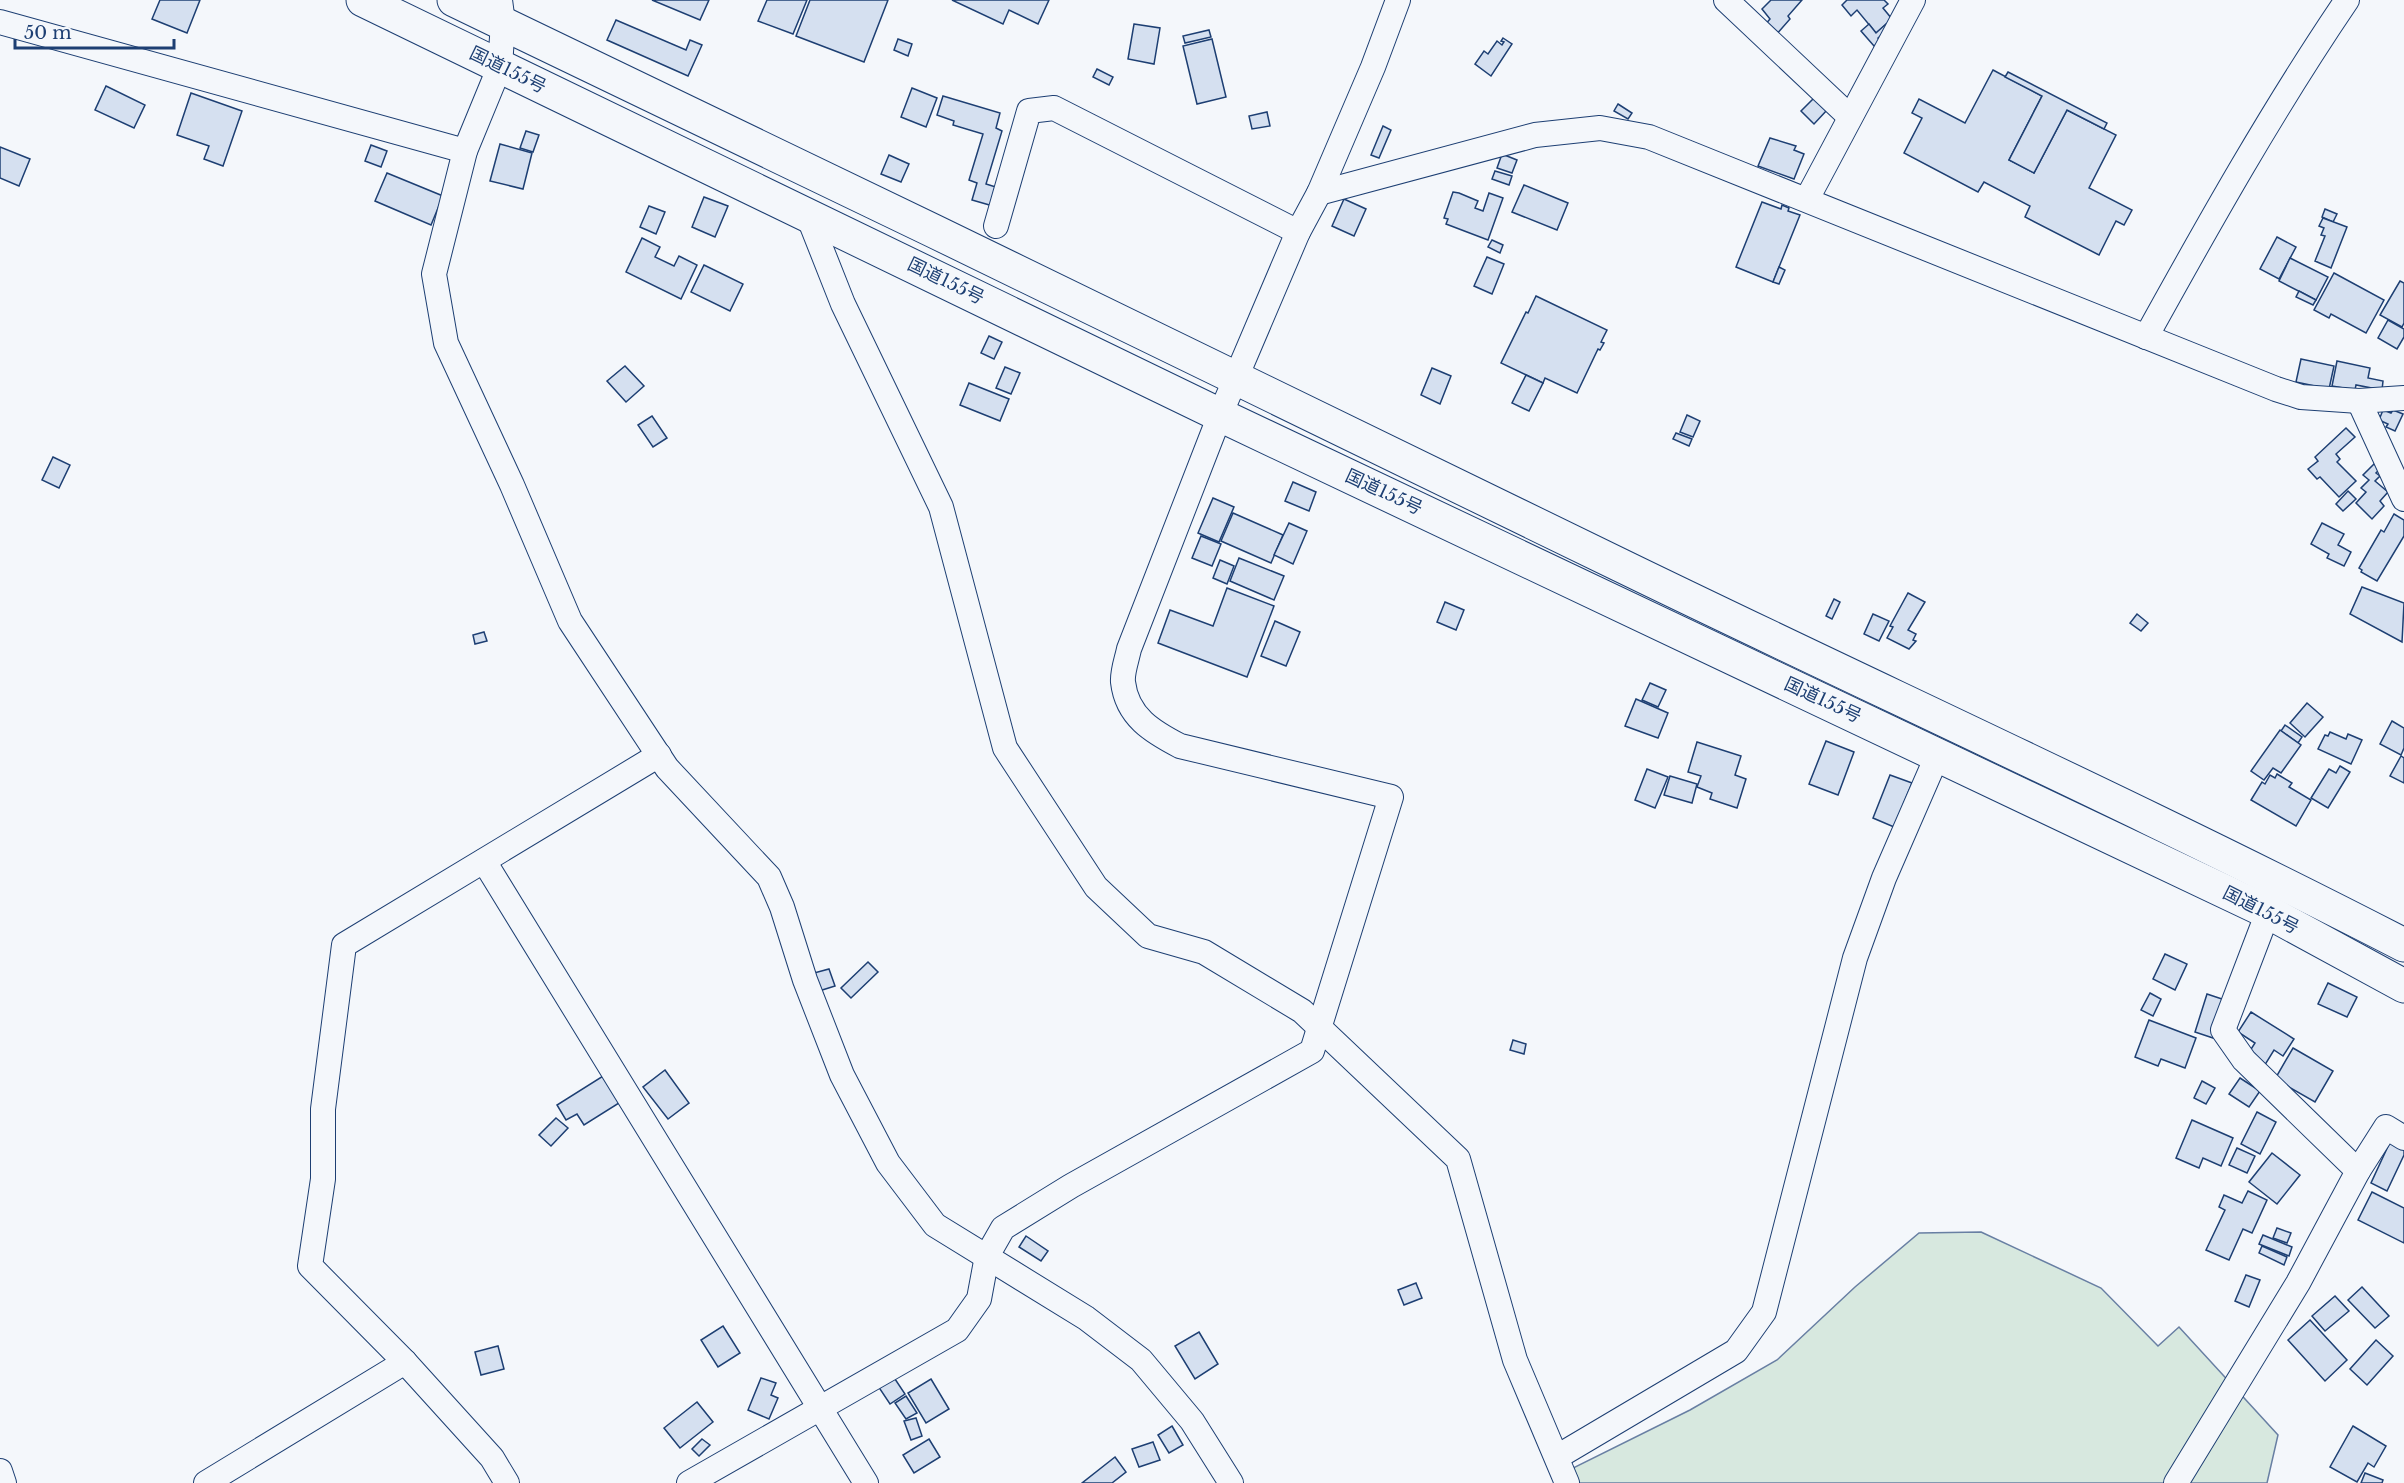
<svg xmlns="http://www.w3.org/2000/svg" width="2404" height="1483" font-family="'Libre Baskerville','Noto Sans JP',serif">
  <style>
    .green { fill: #d7e8df; stroke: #687fa3; stroke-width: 1.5 }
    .building { fill: #d5e0f0; stroke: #1d3f73; stroke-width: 1.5 }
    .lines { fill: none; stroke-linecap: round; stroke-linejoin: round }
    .minor-casing { stroke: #1d3f73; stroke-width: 26 }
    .highway-casing { stroke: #1d3f73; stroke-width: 35 }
    .minor { stroke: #f4f7fb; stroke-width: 24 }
    .highway { stroke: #f4f7fb; stroke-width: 33 }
    .labels { text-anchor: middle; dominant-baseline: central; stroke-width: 4.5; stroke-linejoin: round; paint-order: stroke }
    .street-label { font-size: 18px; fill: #1d3f73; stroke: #f4f7fb }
  </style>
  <rect width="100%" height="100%" fill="#f4f7fb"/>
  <path class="green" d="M1981,1232l120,56 57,58 21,-19 99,108 -11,48h-695l-5,-12 123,-61 87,-50 78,-73 64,-54z"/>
  <g class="building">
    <path d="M160,0h40l-13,33 -35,-14z"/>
    <path d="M652,0h57l-9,20z"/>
    <path d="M767,0h40l-14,34 -35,-13z"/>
    <path d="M810,0h78l-24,62 -68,-26z"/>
    <path d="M952,0h97l-11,24 -29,-14 -6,14z"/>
    <path d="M1771,0h31l-14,16 2,3 -15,17 -11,-10 6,-7 -8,-10z"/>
    <path d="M1847,0h37l4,4 -5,4 9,11 -16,14 -19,-23 -6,6 -9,-11z"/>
    <path d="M616,20l70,30 4,-10 12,5 -14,31 -81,-36z"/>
    <path d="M1134,24l26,4 -6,36 -26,-5z"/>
    <path d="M1869,24l7,9 10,-9 3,4 -11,10 2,3 -6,5 -13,-15z"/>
    <path d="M1209,30l2,7 -26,6 -2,-7z"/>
    <path d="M1503,38l9,6 -21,32 -16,-12 9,-13 4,3 9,-13 5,4 2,-3 -3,-1z"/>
    <path d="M898,39l14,5 -4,12 -14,-6z"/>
    <path d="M1212,39l14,58 -29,7 -14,-58z"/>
    <path d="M1097,69l16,8 -4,8 -16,-8z"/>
    <path d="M1993,70l49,26 -33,64 25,13 33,-63 49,25 -27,53 43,22 -8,15 -8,-4 -17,34 -74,-38 5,-11 -46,-24 -6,10 -74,-39 18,-35 -10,-5 7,-14 46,24z"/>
    <path d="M2008,72l99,51 -3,6 -37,-19 -33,63 -25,-13 33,-64 -37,-19z"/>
    <path d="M106,86l39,19 -11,23 -39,-18z"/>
    <path d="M912,88l25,10 -11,29 -25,-10z"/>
    <path d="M191,93l51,18 -19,55 -19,-7 5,-13 -32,-11z"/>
    <path d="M943,96l57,17 -4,15 6,3 -16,53 13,4 -6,18 -21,-6 5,-17 -8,-3 14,-46 -30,-9 1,-4 -17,-6z"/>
    <path d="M1814,98l13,12 -13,14 -13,-13z"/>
    <path d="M1618,104l14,9 -4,6 -14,-8z"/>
    <path d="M1267,112l3,14 -18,3 -3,-13z"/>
    <path d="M1383,126l8,4 -12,28 -8,-3z"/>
    <path d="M526,131l13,4 -6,17 -13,-4z"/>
    <path d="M1770,138l26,8 -2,4 10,4 -10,25 -36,-13z"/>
    <path d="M500,144l32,9 -9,36 -33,-8z"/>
    <path d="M371,145l16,6 -6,16 -16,-6z"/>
    <path d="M0,147l30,12 -11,27 -19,-8z"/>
    <path d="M1502,154l15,6 -5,13 -15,-5z"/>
    <path d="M889,155l20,9 -8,18 -20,-8z"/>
    <path d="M1495,171l17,5 -3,9 -17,-6z"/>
    <path d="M387,173l56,23 -12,29 -56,-24z"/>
    <path d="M1524,185l44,18 -11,27 -45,-18z"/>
    <path d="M1453,192l6,1 19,8 -3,7 8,3 6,-18 14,5 -15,42 -42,-16 2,-5 -4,-1z"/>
    <path d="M704,197l24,9 -13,31 -23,-10z"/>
    <path d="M1344,199l22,10 -12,27 -22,-10z"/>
    <path d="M1762,202l19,7 1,-4 7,3 -1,3 12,4 -27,67 -37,-15z"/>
    <path d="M649,206l16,6 -9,22 -16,-7z"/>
    <path d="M2325,209l12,5 -4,8 -11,-5z"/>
    <path d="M2323,218l24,9 -16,41 -16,-7 10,-25 -4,-1 3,-7 -5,-2z"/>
    <path d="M2277,237l19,10 -17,32 -19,-10z"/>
    <path d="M642,238l18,9 -5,10 19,9 5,-10 18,9 -16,34 -55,-27z"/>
    <path d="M1492,240l11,5 -3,8 -12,-6z"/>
    <path d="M1487,257l17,7 -12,30 -18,-8z"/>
    <path d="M2290,258l38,19 -12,23 -37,-19z"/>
    <path d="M704,265l39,19 -13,27 -39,-19z"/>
    <path d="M1779,267l6,3 -6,14 -6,-2z"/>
    <path d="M2334,273l50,27 -18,33 -35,-19 -2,4 -15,-8z"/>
    <path d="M2400,281l4,2v40l-2,4 -22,-12z"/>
    <path d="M2299,291l17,9 -3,5 -17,-8z"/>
    <path d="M1536,296l71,34 -6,12 3,1 -4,7 -2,-1 -21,44 -32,-15 -2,5 -42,-20 25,-51 2,1z"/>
    <path d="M2388,320l16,9v8l-7,12 -19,-11z"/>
    <path d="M989,336l13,6 -8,17 -13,-6z"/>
    <path d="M2301,359l33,7 -5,23 -33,-7z"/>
    <path d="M2337,361l33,7 -2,10 15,3 -1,9 -26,-5 -1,5 -23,-4z"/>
    <path d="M625,366l19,20 -18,16 -19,-21z"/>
    <path d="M1005,367l15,6 -9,21 -15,-6z"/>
    <path d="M1432,368l19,8 -11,28 -19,-9z"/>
    <path d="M1526,375l17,8 -14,28 -17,-8z"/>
    <path d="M969,383l40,16 -9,22 -40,-16z"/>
    <path d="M2383,410l8,3 2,-3 10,4 -8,17 -9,-4 2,-3 -9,-4z"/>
    <path d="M1687,415l13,6 -7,16 -13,-5z"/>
    <path d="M652,416l15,22 -14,9 -15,-22z"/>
    <path d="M2346,428l9,9 -19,17 4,5 -3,3 19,19 -17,16 -19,-20 -3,2 -9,-10 10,-8 -3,-4z"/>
    <path d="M1676,433l16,6 -3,7 -16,-7z"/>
    <path d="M53,457l17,8 -11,23 -17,-8z"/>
    <path d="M2374,464l6,5 -4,4 4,3 -5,5 13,11 -8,9 4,5 -12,13 -16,-16 10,-11 -5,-4 8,-8 -6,-5z"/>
    <path d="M1293,482l23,10 -7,19 -24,-10z"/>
    <path d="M2348,491l8,8 -13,12 -7,-7z"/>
    <path d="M1213,498l21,9 -15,35 -21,-9z"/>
    <path d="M1233,513l50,22 -12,28 -50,-22z"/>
    <path d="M2394,514l10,6v16l-27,45 -16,-9 1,-2 -3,-2 22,-38 3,2z"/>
    <path d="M1289,523l18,8 -14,33 -19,-9z"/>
    <path d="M2322,523l22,11 -6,11 13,7 -7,14 -17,-8 2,-4 -18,-10z"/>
    <path d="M1201,536l20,8 -9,22 -20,-8z"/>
    <path d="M1239,558l45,18 -10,24 -44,-19z"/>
    <path d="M1220,560l14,6 -7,18 -14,-6z"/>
    <path d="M2362,587l42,16 -2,39 -52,-28z"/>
    <path d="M1227,588l47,18 -27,71 -89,-34 12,-33 43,16z"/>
    <path d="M1908,593l17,9 -17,28 8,4 -3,6 3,1 -7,8 -22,-11 6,-11 -3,-1z"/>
    <path d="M1834,599l6,3 -8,17 -6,-3z"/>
    <path d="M1445,602l19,8 -8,20 -19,-8z"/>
    <path d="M1873,614l16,7 -10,20 -15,-7z"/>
    <path d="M2137,614l11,9 -7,8 -11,-8z"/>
    <path d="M1275,621l25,11 -14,34 -25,-10z"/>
    <path d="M484,632l3,9 -12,3 -2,-9z"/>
    <path d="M1650,683l16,7 -8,17 -16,-7z"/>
    <path d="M1636,699l32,14 -10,25 -33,-12z"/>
    <path d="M2307,703l16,14 -18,20 -15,-14z"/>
    <path d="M2392,721l12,7v20l-3,7 -21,-11z"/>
    <path d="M2285,725l17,12 -4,6 -17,-12z"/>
    <path d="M2280,730l21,15 -20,28 -8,-5 -9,12 -13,-9z"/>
    <path d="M2330,732l16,7 2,-5 14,6 -11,24 -33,-15 7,-14 3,1z"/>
    <path d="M1826,741l28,11 -16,43 -29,-11z"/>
    <path d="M1697,742l44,14 -6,19 11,4 -9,29 -27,-9 2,-6 -15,-6 4,-11 -13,-4z"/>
    <path d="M2401,756l3,2v25l-14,-7z"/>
    <path d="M2340,766l10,6 -22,36 -17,-10 18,-29 7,4z"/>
    <path d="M1647,769l21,8 -13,31 -20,-8z"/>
    <path d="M2277,774l15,9 -3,4 22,13 -15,26 -45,-26 11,-18 3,2 5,-9 5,3z"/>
    <path d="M1890,775l22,8 -18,44 -21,-9z"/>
    <path d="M1670,776l27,8 -5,19 -28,-8z"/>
    <path d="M2165,954l22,10 -12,26 -22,-11z"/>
    <path d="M868,962l10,10 -27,26 -10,-10z"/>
    <path d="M829,969l6,17 -16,5 -5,-18z"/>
    <path d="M2328,983l29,14 -10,20 -29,-13z"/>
    <path d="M2150,993l11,6 -8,17 -12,-6z"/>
    <path d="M2207,994l18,6 -12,38 -18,-6z"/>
    <path d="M2251,1012l43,27 -11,17 -9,-6 -11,18 -17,-11 9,-14 -17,-11z"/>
    <path d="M2149,1020l47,18 -11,30 -24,-9 -3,7 -23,-9z"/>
    <path d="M1513,1040l13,4 -2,10 -14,-4z"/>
    <path d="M2293,1048l40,23 -18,31 -40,-23z"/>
    <path d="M665,1070l24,33 -21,16 -25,-32z"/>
    <path d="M611,1071l16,27 -43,27 -7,-11 -11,6 -9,-15z"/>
    <path d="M2240,1078l20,13 -11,16 -20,-13z"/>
    <path d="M2202,1081l13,7 -9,16 -12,-6z"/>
    <path d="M2257,1112l19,10 -16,32 -19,-10z"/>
    <path d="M556,1118l12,10 -17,18 -12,-11z"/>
    <path d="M2192,1120l41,18 -12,28 -18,-8 -4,10 -23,-10z"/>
    <path d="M2390,1142l14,7v6l-17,36 -16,-8z"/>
    <path d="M2237,1148l18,8 -8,17 -18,-8z"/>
    <path d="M2272,1153l28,22 -23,29 -28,-22z"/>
    <path d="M2248,1191l19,9 -15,33 -9,-4 -14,31 -23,-10 19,-40 -6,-3 5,-12 18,8z"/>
    <path d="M2372,1192l32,16v35l-46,-23z"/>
    <path d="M2277,1228l14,5 -4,10 -14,-5z"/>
    <path d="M2263,1235l29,12 -3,9 -30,-12z"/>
    <path d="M1026,1236l22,15 -7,10 -22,-14z"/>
    <path d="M2262,1246l25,11 -3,8 -25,-12z"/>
    <path d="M2246,1275l14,5 -11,27 -14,-6z"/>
    <path d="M1416,1283l6,15 -18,7 -6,-15z"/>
    <path d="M2362,1287l27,29 -14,12 -27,-28z"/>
    <path d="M2335,1296l14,15 -24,20 -13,-15z"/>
    <path d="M2310,1320l37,40 -22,21 -37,-41z"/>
    <path d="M723,1326l17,27 -22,14 -17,-27z"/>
    <path d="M1199,1332l19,32 -23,15 -20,-33z"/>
    <path d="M2376,1340l17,16 -26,29 -17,-16z"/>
    <path d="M498,1346l6,23 -23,6 -6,-23z"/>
    <path d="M891,1373l14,21 -15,10 -14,-21z"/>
    <path d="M761,1378l15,5 -5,12 7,3 -9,21 -21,-9z"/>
    <path d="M931,1379l18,30 -23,14 -18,-30z"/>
    <path d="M906,1396l11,17 -11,6 -11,-16z"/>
    <path d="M697,1402l16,20 -33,26 -16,-20z"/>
    <path d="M916,1418l6,18 -11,4 -7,-19z"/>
    <path d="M1172,1426l11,19 -14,8 -11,-18z"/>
    <path d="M2353,1426l33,20 -12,21 -6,-4 -11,19 -27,-15z"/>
    <path d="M702,1439l8,6 -11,11 -7,-7z"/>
    <path d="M929,1439l11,18 -26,16 -11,-18z"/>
    <path d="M1153,1442l7,18 -21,7 -7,-18z"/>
    <path d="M1115,1457l11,15 -14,11h-30z"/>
    <path d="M2365,1473l18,7 -1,3h-21z"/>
  </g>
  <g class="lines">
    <defs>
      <g id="minor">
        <path d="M500,0l3,23 -3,43 -35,85 -31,123 12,69 66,142 58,136 97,147 102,109 13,30 23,73 37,95 46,88 47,62 151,93 55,42 51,61 39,62"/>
        <path d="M1726,0l124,117"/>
        <path d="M0,22l465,129"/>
        <path d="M1319,193l216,-58 65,-7 49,9 627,252 25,8 58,4 45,-3"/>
        <path d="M1807,199l106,-199"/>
        <path d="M807,213l36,91 98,203 64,241 91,139 52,49 56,16 98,59 156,148 57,201 52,123"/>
        <path d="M996,226l33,-115 25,-3 244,124"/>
        <path d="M2146,337c63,-114 127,-228 201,-337"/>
        <path d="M2359,401l45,98"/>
        <path d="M484,861l382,622"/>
        <path d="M2268,912l-45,118 21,30 114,111"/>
        <path d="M1557,1457l179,-106 28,-39 91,-354 29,-80 54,-124"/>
        <path d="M0,1471l4,12"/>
        <path d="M206,1483l199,-121"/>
        <path d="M507,1483l-15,-25 -87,-96 -95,-96 13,-87v-70l21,-164 315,-190"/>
        <path d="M689,1483l268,-153 22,-31 8,-43 16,-28 68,-42 241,-135 79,-254 -211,-51c-27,-14 -53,-29 -57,-64 -1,-10 4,-23 6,-33l91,-234 78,-183 21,-39 54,-126 25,-67"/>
        <path d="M2176,1483l122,-200 60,-112 28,-44 18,11"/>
      </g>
      <g id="highway">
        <path d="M363,0l857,415 1048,497 136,74"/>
        <path d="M454,0c390,186 777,376 1166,565 261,127 526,247 784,380"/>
      </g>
    </defs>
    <use href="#minor" class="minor-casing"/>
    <use href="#highway" class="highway-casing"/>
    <use href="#minor" class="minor"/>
    <use href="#highway" class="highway"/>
  </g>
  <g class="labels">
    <g class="street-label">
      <text transform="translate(508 70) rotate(26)">国道155号</text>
      <text transform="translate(946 281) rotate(26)">国道155号</text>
      <text transform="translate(1384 492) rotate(25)">国道155号</text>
      <text transform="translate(1823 700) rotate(25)">国道155号</text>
      <text transform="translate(2261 910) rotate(27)">国道155号</text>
    </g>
  </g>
  <path d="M15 39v9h159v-9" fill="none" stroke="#1d3f73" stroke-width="3"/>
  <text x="24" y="39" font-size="18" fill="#1d3f73" stroke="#f4f7fb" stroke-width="4.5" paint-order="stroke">50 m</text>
</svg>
